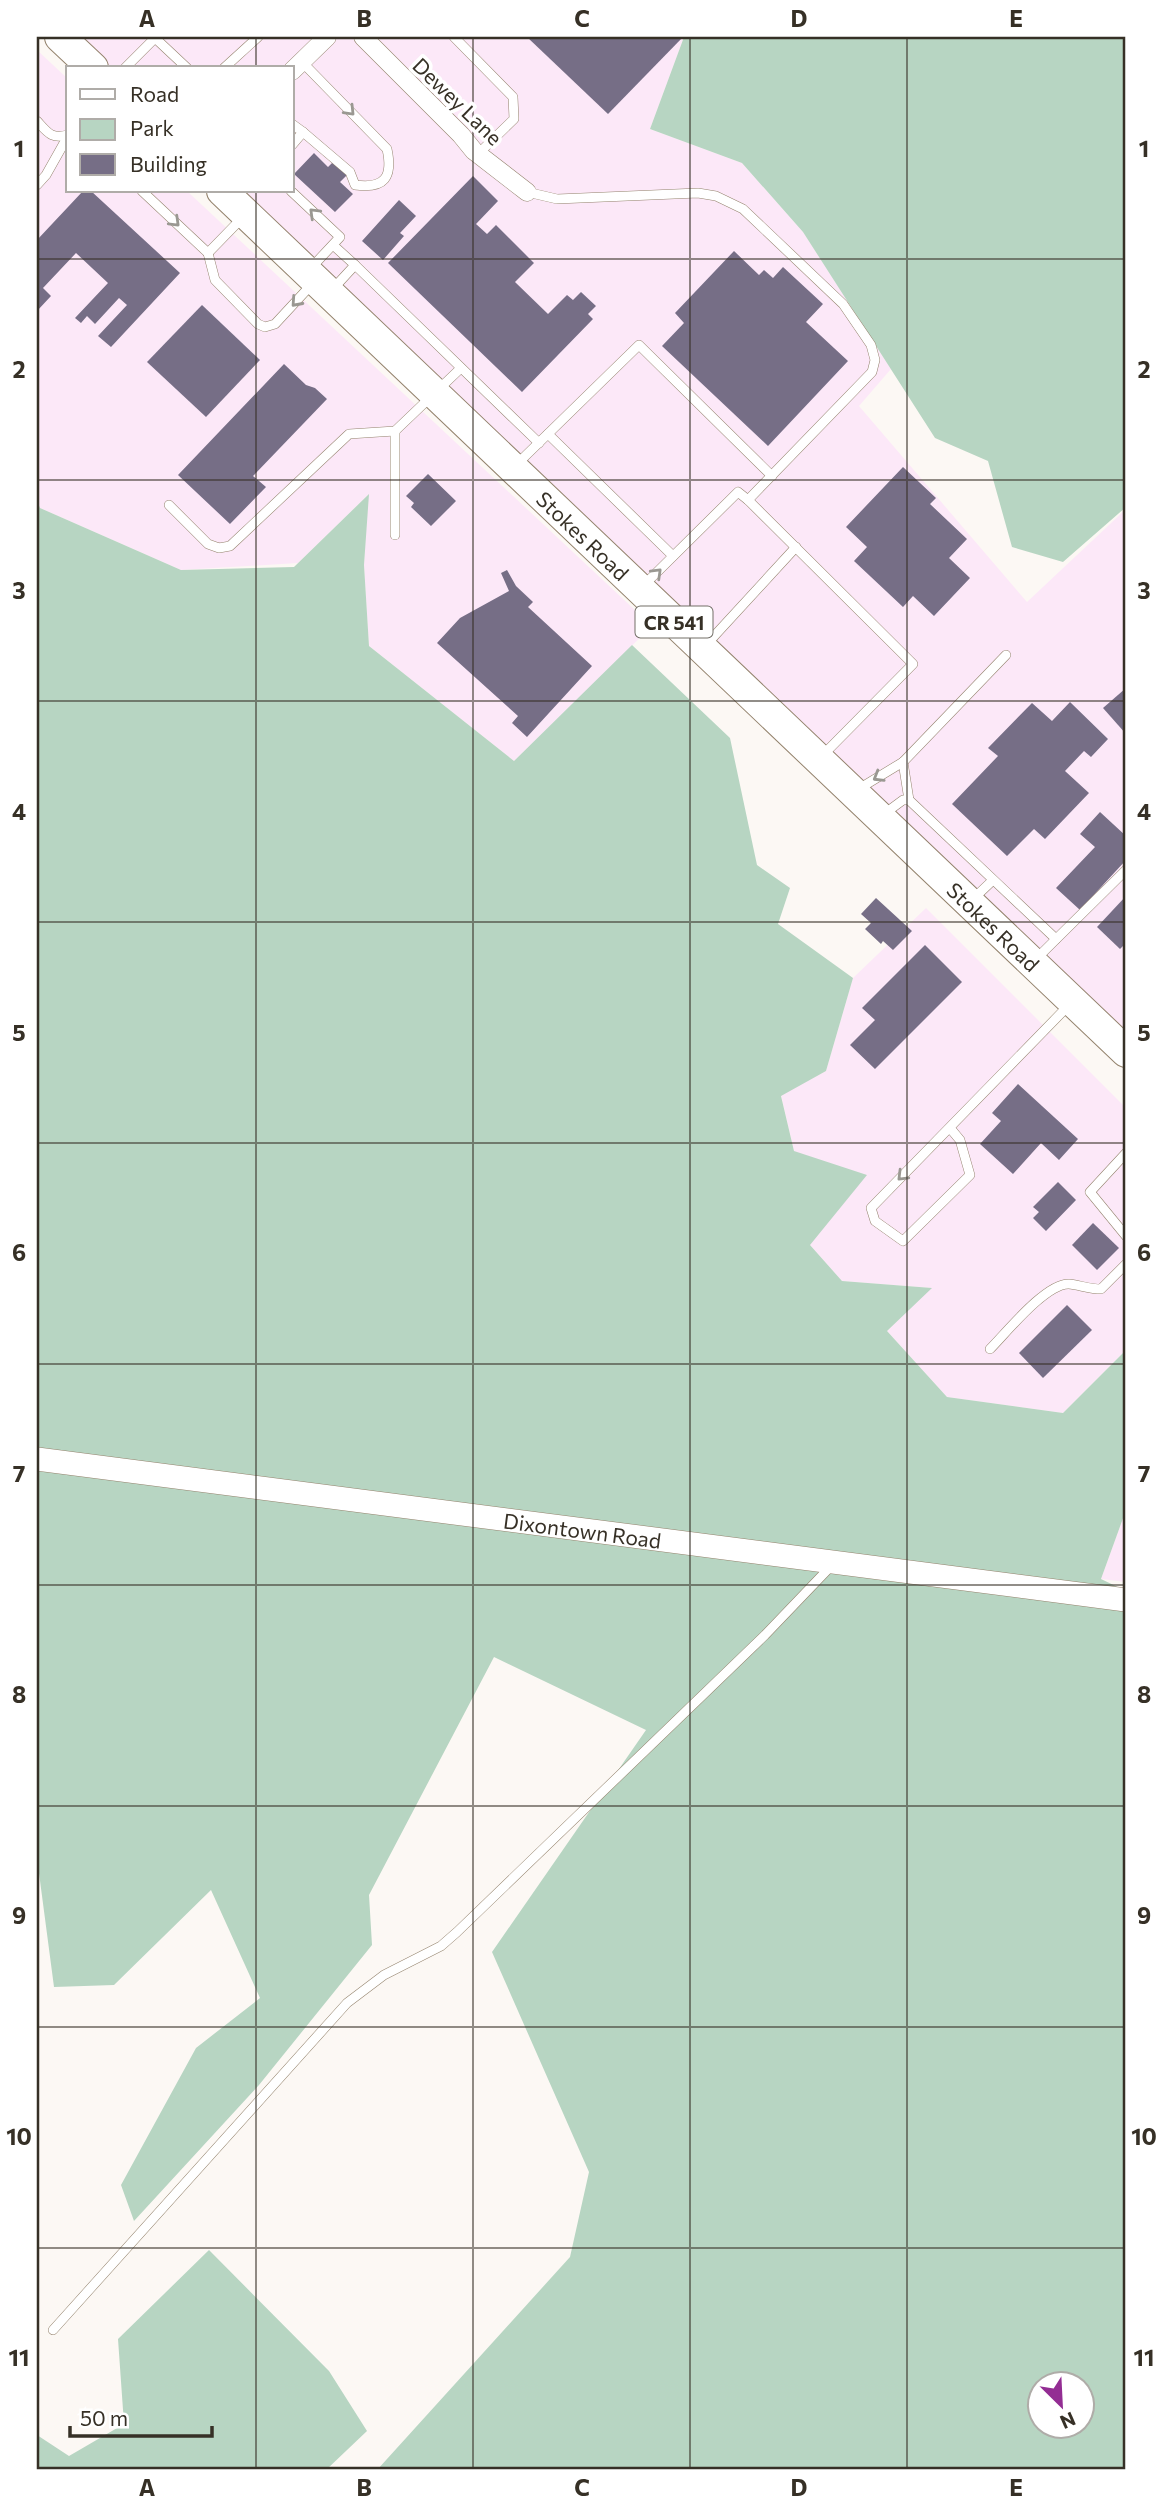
<svg xmlns="http://www.w3.org/2000/svg" width="1163" height="2507" font-family="Commissioner,sans-serif">
  <style>
    .commercial { fill: #fce8f8 }
    .green { fill: #b7d5c2; fill-rule: evenodd }
    .building { fill: #766e86 }
    .lines { fill: none; stroke-linecap: round; stroke-linejoin: round }
    .service-casing { stroke: #94836d; stroke-width: 10 }
    .minor-casing { stroke: #94836d; stroke-width: 19 }
    .tertiary-casing { stroke: #94836d; stroke-width: 24 }
    .primary-casing { stroke: #94836d; stroke-width: 32 }
    .service { stroke: #fff; stroke-width: 9 }
    .minor { stroke: #fff; stroke-width: 18 }
    .tertiary { stroke: #fff; stroke-width: 23 }
    .primary { stroke: #fff; stroke-width: 30 }
    .oneway { stroke: #9a9892 }
    .grid { fill: none; stroke: #363026; stroke-width: 2; stroke-opacity: 0.55 }
    .labels { text-anchor: middle; dominant-baseline: central; stroke-width: 7; stroke-linejoin: round; paint-order: stroke }
    .shield { fill: #fff; stroke: #726e67; stroke-width: 2 }
    .shield-label { font-size: 19px; font-weight: bold; fill: #363026 }
    .street-label { font-size: 21px; fill: #363026; stroke: #fff }
    .neatline { fill: none; stroke: #363026; stroke-width: 2.5 }
    .grid-label { font-size: 23px; text-anchor: middle; font-weight: bold; fill: #363026 }
  </style>
  <rect width="100%" height="100%" fill="#fcf8f4"/>
  <g class="commercial">
    <path d="M60,37h624l-34,92 92,34 61,69 88,137 -32,37 168,196 99,-93v543l-904,-861h70v-123h-199z"/>
    <path d="M37,50l31,29v112h119l465,435 -138,135 -145,-115 -5,-81 4,-70 -70,68 -117,7 -141,-62 -3,-7z"/>
    <path d="M926,908l200,200v242l-63,63 -116,-16 -60,-66 44,-43 -89,-7 -32,-36 -16,-94 -13,-56 45,-24 27,-93z"/>
    <path d="M1126,1510v72l-25,-3z"/>
  </g>
  <g class="green">
    <path d="M684,37h442v470l-63,55 -51,-15 -24,-86 -53,-23 -132,-206 -61,-69 -92,-34z"/>
    <path d="M369,494l-5,71 5,81 145,115 118,-116 98,93 27,127 33,23 -12,36 75,54 -27,93 -45,25 13,55 73,24 -57,70 32,36 90,7 -45,43 60,66 116,16 63,-63v160l-25,69 25,12v879h-749l193,-213 19,-85 -97,-220 154,-222 -152,-73 -125,238 3,50 -113,140 -125,136 -13,-36 75,-137 64,-50 -49,-108 -97,95 -60,2 -17,-129v-1357l3,7 141,62 113,-3zM1040,2384h42v42h-42z"/>
    <path d="M209,2250l120,121 38,60 -41,39h-289v-35l32,21 55,-32 -6,-85z"/>
  </g>
  <g class="building">
    <path d="M527,37h156l-75,77z"/>
    <path d="M314,153l14,14 7,-7 14,13 -9,9 13,12 -18,18 -41,-38z"/>
    <path d="M473,176l25,25 -22,23 11,10 9,-9 38,38 -19,19 33,32 19,-19 6,5 8,-8 15,14 -8,8 5,5 -71,73 -134,-129z"/>
    <path d="M83,191h8l89,82 -69,74 -13,-11 29,-31 -8,-7 -24,26 -8,-8 -6,7 -6,-5 33,-35 -32,-30 -33,35 8,8 -14,15v-71z"/>
    <path d="M399,200l17,16 -16,17 4,3 -21,24 -21,-19z"/>
    <path d="M734,251l25,24 5,-5 9,8 10,-11 40,37 -17,18 42,39 -80,85 -106,-100 22,-23 -9,-10z"/>
    <path d="M202,305l58,55 -54,57 -59,-55z"/>
    <path d="M284,364l22,21 9,3 12,11 -74,77 13,11 -36,37 -52,-49z"/>
    <path d="M903,467l33,31 -6,6 37,35 -18,19 21,20 -36,38 -21,-20 -10,11 -49,-46 13,-14 -21,-20z"/>
    <path d="M428,474l28,27 -25,25 -20,-19 3,-4 -8,-7z"/>
    <path d="M507,570l9,16 17,16 -5,5 64,59 -65,71 -15,-14 6,-7 -81,-73 23,-25 49,-27 -8,-18z"/>
    <path d="M1126,688v46l-23,-26z"/>
    <path d="M1070,702l38,37 -17,18 -7,-6 -19,20 24,22 -44,46 -11,-10 -27,27 -55,-52 46,-48 -10,-8 44,-45 20,18z"/>
    <path d="M1100,812l26,24v24l-46,50 -24,-22 39,-41 -15,-13z"/>
    <path d="M1126,896v47l-6,6 -23,-22z"/>
    <path d="M876,898l36,33 -19,19 -10,-9 -2,3 -16,-15 6,-6 -10,-9z"/>
    <path d="M925,945l37,37 -87,87 -25,-24 25,-25 -13,-12z"/>
    <path d="M1018,1084l60,55 -19,21 -18,-17 -28,31 -33,-30 21,-23 -9,-8z"/>
    <path d="M1058,1182l18,18 -30,31 -13,-13 6,-6 -6,-5z"/>
    <path d="M1093,1223l26,25 -22,22 -25,-25z"/>
    <path d="M1067,1305l25,25 -49,48 -24,-25z"/>
  </g>
  <g class="lines">
    <defs>
      <g id="service">
        <path d="M154,37l33,31"/>
        <path d="M454,37l59,60 1,22 -36,35"/>
        <path d="M302,62l85,87c6,28 -2,40 -32,36l-5,-13 -47,-40"/>
        <path d="M125,68l30,-30"/>
        <path d="M224,68l34,-31"/>
        <path d="M37,121c11,12 14,18 31,14"/>
        <path d="M292,124l11,8 -11,13"/>
        <path d="M37,185l9,-10 22,-39"/>
        <path d="M142,191l66,62 7,27 43,44 7,3 10,-3 38,-41"/>
        <path d="M291,191l49,46 -29,31"/>
        <path d="M527,192l30,7 141,-6 18,3 27,13 100,95 28,41 4,15 -3,12 -124,128"/>
        <path d="M208,253l35,-36"/>
        <path d="M355,265l184,178"/>
        <path d="M331,291l24,-26 -22,-20"/>
        <path d="M548,434l125,122"/>
        <path d="M516,465l123,-120 133,131"/>
        <path d="M169,505l39,39 11,4 11,-2 119,-112 46,-3 66,-63"/>
        <path d="M395,535v-104"/>
        <path d="M643,586l95,-94 10,8 165,164 -91,92"/>
        <path d="M705,646l91,-99"/>
        <path d="M903,762l6,38 147,139"/>
        <path d="M857,790l46,-28 103,-107"/>
        <path d="M884,814l19,-14h6"/>
        <path d="M973,899l20,-19"/>
        <path d="M1036,959l90,-89"/>
        <path d="M950,1128l10,12 10,35 -67,66 -28,-20 -4,-13 198,-203"/>
        <path d="M1126,1153l-36,39 36,44"/>
        <path d="M990,1349c16,-16 56,-66 79,-65 10,1 21,5 32,5l25,-25"/>
        <path d="M53,2330l294,-327 37,-28 57,-29 16,-14 308,-297 68,-71"/>
      </g>
      <g id="minor">
        <path d="M363,37l98,98 13,16 53,41"/>
        <path d="M292,71l35,-34"/>
      </g>
      <g id="tertiary">
        <path id="s1" d="M37,1459l1089,141"/>
      </g>
      <g id="primary">
        <path d="M60,37l33,31"/>
        <path id="s2" d="M222,191l904,861"/>
      </g>
    </defs>
    <use href="#service" class="service-casing"/>
    <use href="#minor" class="minor-casing"/>
    <use href="#tertiary" class="tertiary-casing"/>
    <use href="#primary" class="primary-casing"/>
    <use href="#service" class="service"/>
    <use href="#minor" class="minor"/>
    <use href="#tertiary" class="tertiary"/>
    <use href="#primary" class="primary"/>
  </g>
  <defs><path id="oneway-chevron" d="M-2-3.5L2.5 0L-2 3.5" fill="none" stroke-width="1.6" stroke-linecap="round" stroke-linejoin="round" transform="scale(1.75)"/></defs>
  <g class="oneway">
    <use href="#oneway-chevron" transform="translate(350 111) rotate(46)"/>
    <use href="#oneway-chevron" transform="translate(314 213) rotate(-136)"/>
    <use href="#oneway-chevron" transform="translate(175 222) rotate(44)"/>
    <use href="#oneway-chevron" transform="translate(296 302) rotate(132)"/>
    <use href="#oneway-chevron" transform="translate(657 573) rotate(-44)"/>
    <use href="#oneway-chevron" transform="translate(878 777) rotate(149)"/>
    <use href="#oneway-chevron" transform="translate(902 1176) rotate(135)"/>
  </g>
  <path class="grid" d="M256,37v31M473,37v2433M690,37v2433M907,37v2433M256,191v2279M37,259h1089M37,480h1089M37,701h1089M37,922h1089M37,1143h1089M37,1364h1089M37,1585h1089M37,1806h1089M37,2027h1089M37,2248h1089"/>
  <g class="labels">
    <rect class="shield" x="635.5" y="606.5" width="77" height="31" rx="5"/>
    <g class="shield-label">
      <text x="674" y="622">CR 541</text>
    </g>
    <g class="street-label">
      <text transform="translate(458 101) rotate(44)">Dewey Lane</text>
      <text stroke="none"><textPath href="#s2" startOffset="499">Stokes Road</textPath></text>
      <text stroke="none"><textPath href="#s2" startOffset="1066">Stokes Road</textPath></text>
      <text stroke="none"><textPath href="#s1" startOffset="550">Dixontown Road</textPath></text>
    </g>
  </g>
  <rect width="1163" height="2507" fill="none" stroke="#ffffff" stroke-width="77"/>
  <rect x="66" y="66" width="228" height="126" fill="#ffffff" stroke="#afaca8" stroke-width="2"/>
  <rect x="80" y="89" width="35" height="10" fill="#ffffff" stroke="#afaca8" stroke-width="2"/>
  <text x="130" y="102" font-size="21" fill="#363026">Road</text>
  <rect x="80" y="119" width="35" height="21" fill="#b7d5c2" stroke="#afaca8" stroke-width="2"/>
  <text x="130" y="136" font-size="21" fill="#363026">Park</text>
  <rect x="80" y="154" width="35" height="21" fill="#766e86" stroke="#afaca8" stroke-width="2"/>
  <text x="130" y="172" font-size="21" fill="#363026">Building</text>
  <g transform="translate(1061 2405) rotate(156)"><circle r="33" fill="#ffffff" stroke="#afaca8" stroke-width="2"/>
  <path d="M0-5L12 26L0 18L-12 26Z" fill="#932d93"/>
  <text y="-10" font-size="19" font-weight="bold" text-anchor="middle" fill="#363026">N</text>
  </g>
  <path d="M70 2426v10h142v-10" fill="none" stroke="#363026" stroke-width="3.5"/>
  <text x="80" y="2426" font-size="21" fill="#363026" stroke="#ffffff" stroke-width="5" paint-order="stroke">50 m</text>
  <rect x="38" y="38" width="1086" height="2430" class="neatline"/>
  <g class="grid-label">
    <text x="147" y="27">A</text>
    <text x="364" y="27">B</text>
    <text x="582" y="27">C</text>
    <text x="799" y="27">D</text>
    <text x="1016" y="27">E</text>
    <text x="19" y="157">1</text>
    <text x="1144" y="157">1</text>
    <text x="19" y="378">2</text>
    <text x="1144" y="378">2</text>
    <text x="19" y="599">3</text>
    <text x="1144" y="599">3</text>
    <text x="19" y="820">4</text>
    <text x="1144" y="820">4</text>
    <text x="19" y="1041">5</text>
    <text x="1144" y="1041">5</text>
    <text x="19" y="1261">6</text>
    <text x="1144" y="1261">6</text>
    <text x="19" y="1482">7</text>
    <text x="1144" y="1482">7</text>
    <text x="19" y="1703">8</text>
    <text x="1144" y="1703">8</text>
    <text x="19" y="1924">9</text>
    <text x="1144" y="1924">9</text>
    <text x="19" y="2145">10</text>
    <text x="1144" y="2145">10</text>
    <text x="19" y="2366">11</text>
    <text x="1144" y="2366">11</text>
    <text x="147" y="2496">A</text>
    <text x="364" y="2496">B</text>
    <text x="582" y="2496">C</text>
    <text x="799" y="2496">D</text>
    <text x="1016" y="2496">E</text>
  </g>
</svg>
